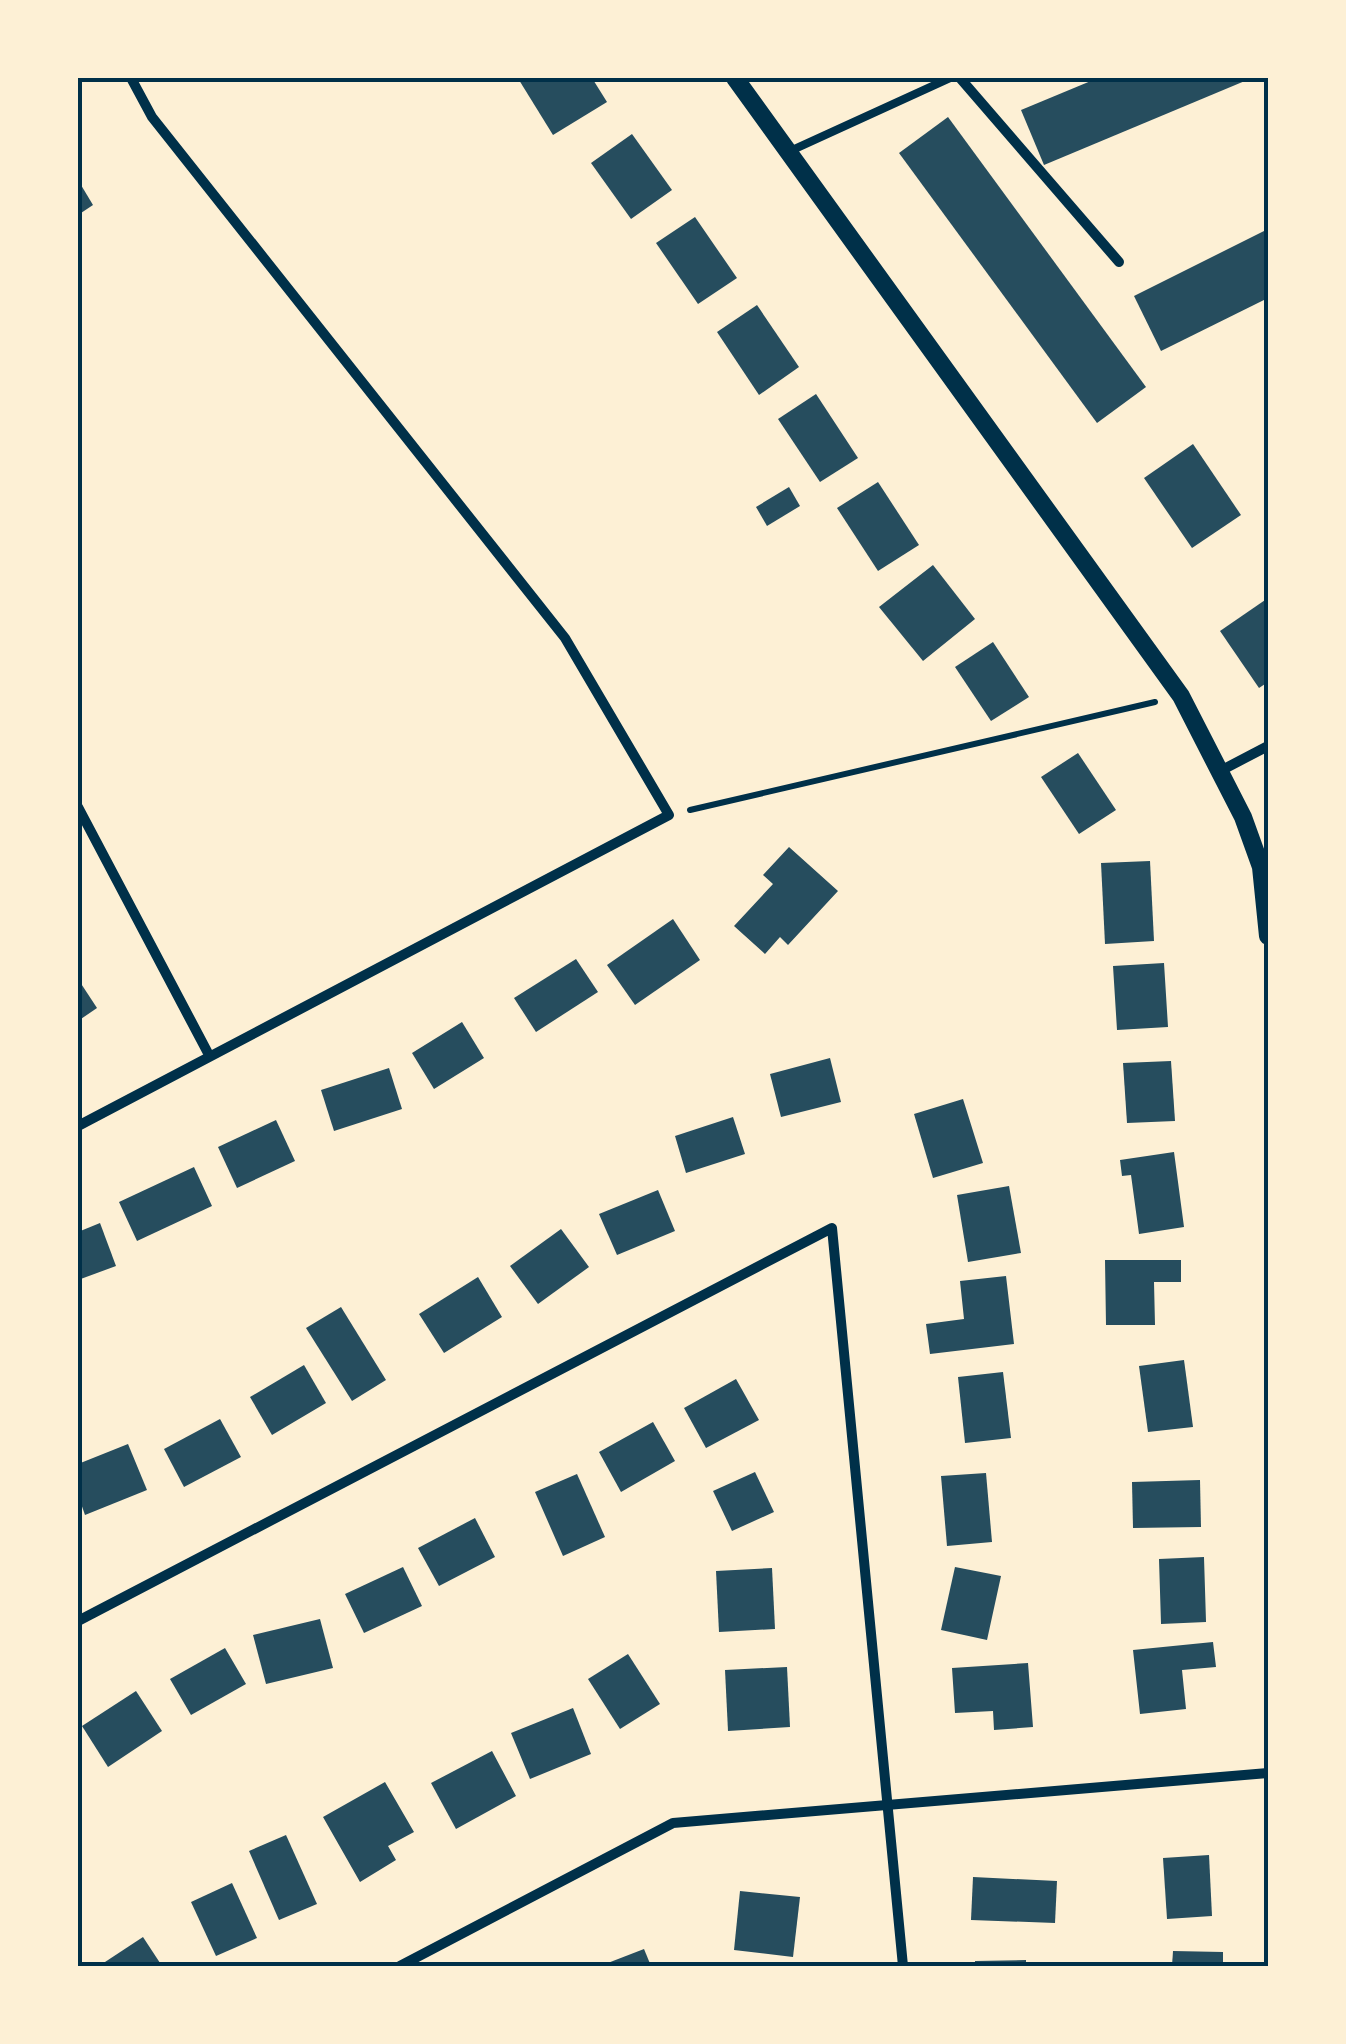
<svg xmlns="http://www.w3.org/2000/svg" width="1346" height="2044" font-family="Ubuntu,sans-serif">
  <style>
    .building { fill: #264d5e }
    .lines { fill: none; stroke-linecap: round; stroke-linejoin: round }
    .path { stroke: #003049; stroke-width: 6 }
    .service { stroke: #003049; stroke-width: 8 }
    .minor { stroke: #003049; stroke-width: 10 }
    .tertiary { stroke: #003049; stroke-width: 18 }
    .neatline { fill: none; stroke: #003049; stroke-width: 4 }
  </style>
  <rect width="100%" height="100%" fill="#fdf0d5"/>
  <g class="building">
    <path d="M523,78h69l15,24 -54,33 -34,-55z"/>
    <path d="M1098,78h154l-208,87 -23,-55z"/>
    <path d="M948,117l198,270 -49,36 -198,-270z"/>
    <path d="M632,134l40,56 -41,29 -40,-56z"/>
    <path d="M78,180l15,25 -15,10z"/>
    <path d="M695,217l42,61 -39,26 -42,-61z"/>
    <path d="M1268,229v69l-107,53 -27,-55z"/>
    <path d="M757,305l42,62 -40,28 -42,-63z"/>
    <path d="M816,394l42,64 -38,24 -42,-63z"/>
    <path d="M1193,444l48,71 -49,33 -48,-70z"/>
    <path d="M878,482l41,63 -41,26 -41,-63z"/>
    <path d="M789,487l11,19 -33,20 -11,-19z"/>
    <path d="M933,565l42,54 -52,42 -44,-54z"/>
    <path d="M1268,598v84l-9,6 -39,-57z"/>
    <path d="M993,642l36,55 -38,24 -36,-54z"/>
    <path d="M1078,753l38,57 -37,24 -38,-57z"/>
    <path d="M789,847l49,44 -50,54 -8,-8 -15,17 -31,-28 39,-42 -10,-9z"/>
    <path d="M1150,861l4,80 -49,3 -4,-81z"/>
    <path d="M673,919l27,41 -65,45 -28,-40z"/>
    <path d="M576,959l22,33 -62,40 -22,-34z"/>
    <path d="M1164,963l4,64 -51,3 -4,-64z"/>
    <path d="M78,979l19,29 -19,13z"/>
    <path d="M462,1022l22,36 -50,31 -22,-36z"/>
    <path d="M830,1058l11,44 -60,15 -11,-43z"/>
    <path d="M1171,1061l4,60 -48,2 -4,-60z"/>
    <path d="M389,1068l13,41 -68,22 -13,-41z"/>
    <path d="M963,1099l20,64 -50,15 -19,-64z"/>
    <path d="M733,1117l12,37 -59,19 -11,-37z"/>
    <path d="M276,1120l19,41 -58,27 -19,-41z"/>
    <path d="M1174,1152l10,75 -45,7 -8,-59 -9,1 -2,-16z"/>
    <path d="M194,1167l18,39 -75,35 -18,-39z"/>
    <path d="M1009,1186l12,67 -53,9 -11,-67z"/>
    <path d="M658,1190l17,41 -58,24 -18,-41z"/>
    <path d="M100,1223l16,43 -38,14v-48z"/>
    <path d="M561,1229l28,38 -51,37 -28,-38z"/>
    <path d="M1105,1260h76v22h-27l1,43h-49z"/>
    <path d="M1006,1276l8,68 -84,10 -4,-30 38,-5 -4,-38z"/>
    <path d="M478,1277l24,40 -58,36 -25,-39z"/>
    <path d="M341,1307l45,73 -34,21 -46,-73z"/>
    <path d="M1184,1360l9,67 -45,5 -9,-66z"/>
    <path d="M304,1365l22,38 -54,32 -22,-38z"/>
    <path d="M1003,1372l8,66 -46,5 -7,-66z"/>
    <path d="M736,1379l23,41 -53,28 -22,-40z"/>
    <path d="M220,1419l21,38 -57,30 -20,-38z"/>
    <path d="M653,1422l22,39 -54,31 -22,-40z"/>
    <path d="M128,1444l19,46 -62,25 -7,-20v-31z"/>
    <path d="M755,1472l19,40 -42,19 -19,-40z"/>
    <path d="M986,1473l6,69 -45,4 -6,-70z"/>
    <path d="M577,1474l28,63 -42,19 -28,-64z"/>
    <path d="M1200,1480l1,47 -68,1 -1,-46z"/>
    <path d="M475,1518l20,39 -56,29 -21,-38z"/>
    <path d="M1204,1557l2,65 -45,2 -2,-65z"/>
    <path d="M403,1567l19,39 -58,27 -19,-39z"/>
    <path d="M955,1567l46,9 -14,64 -46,-10z"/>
    <path d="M772,1568l3,61 -56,3 -3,-61z"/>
    <path d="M320,1619l13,49 -67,16 -13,-49z"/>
    <path d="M1213,1642l3,25 -34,3 4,39 -46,5 -7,-64z"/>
    <path d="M225,1648l21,36 -55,31 -21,-36z"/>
    <path d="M628,1654l32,50 -40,25 -32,-50z"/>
    <path d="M1028,1663l5,64 -39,3 -1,-19 -38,2 -3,-45z"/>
    <path d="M787,1667l3,60 -62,4 -3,-61z"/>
    <path d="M136,1691l26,40 -54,36 -26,-41z"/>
    <path d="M573,1708l18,46 -61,25 -19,-46z"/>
    <path d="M492,1751l24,45 -60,33 -25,-46z"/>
    <path d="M385,1782l29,50 -26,14 8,14 -36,22 -37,-65z"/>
    <path d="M286,1835l31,69 -38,16 -30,-69z"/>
    <path d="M1209,1855l3,61 -45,3 -4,-61z"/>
    <path d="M973,1877l84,4 -2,42 -84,-3z"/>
    <path d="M232,1883l25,55 -41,18 -25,-54z"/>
    <path d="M740,1891l60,6 -7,60 -59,-7z"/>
    <path d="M143,1937l19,29h-55l-2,-4z"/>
    <path d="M644,1949l7,17h-51z"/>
    <path d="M1173,1951l50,1v14h-51z"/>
    <path d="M1026,1960v6h-51v-5z"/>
  </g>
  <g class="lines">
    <path class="path" d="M690,810l465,-108"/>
    <path class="service" d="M788,152l162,-74"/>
    <g class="minor">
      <path d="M960,78l159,184"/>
      <path d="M1222,770l46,-24"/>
      <path d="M78,807l131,248"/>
      <path d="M78,1126l591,-311 -104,-177 -413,-521 -21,-39"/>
      <path d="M78,1621l754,-393 71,738"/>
      <path d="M400,1966l273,-143 595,-50"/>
    </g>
    <path class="tertiary" d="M735,78l446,618 62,121 18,50 7,69"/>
  </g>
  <rect width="1346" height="2044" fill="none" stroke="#fdf0d5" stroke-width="160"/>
  <rect x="80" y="80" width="1186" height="1884" class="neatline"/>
</svg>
